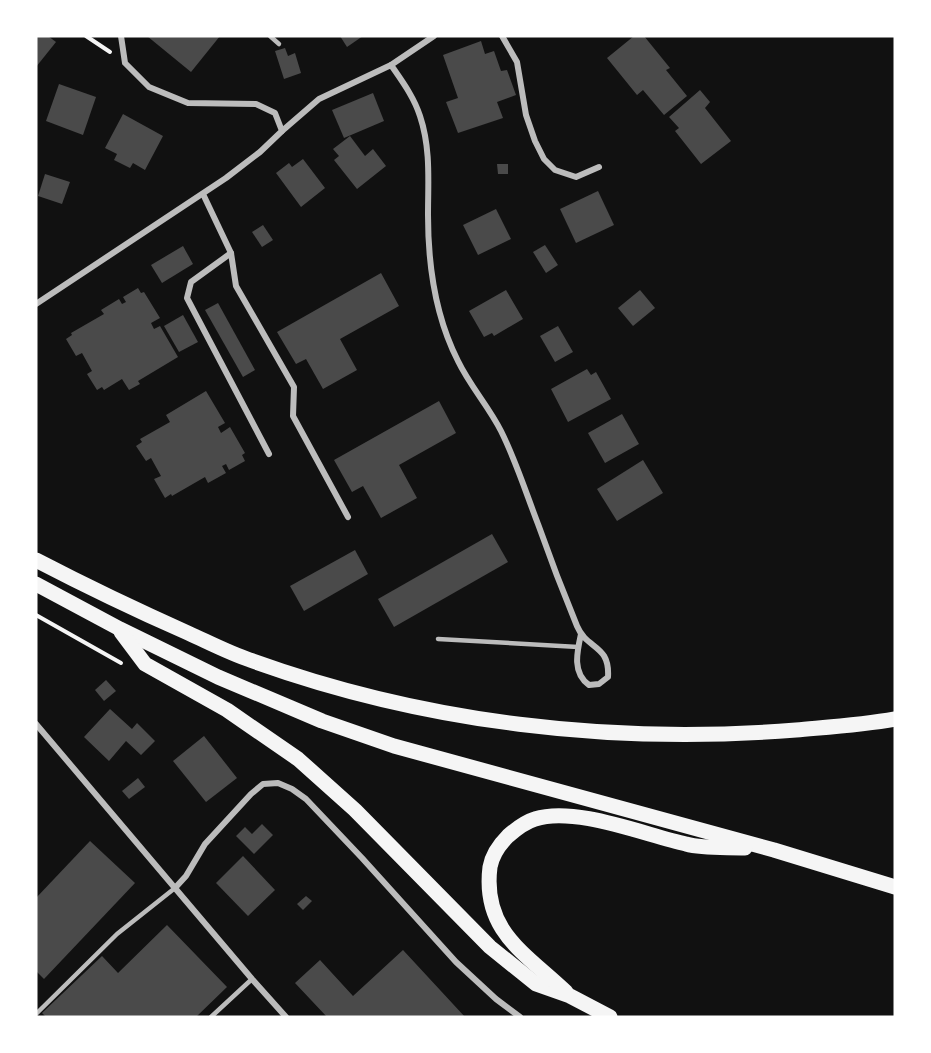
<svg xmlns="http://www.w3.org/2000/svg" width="931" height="1053" font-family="Roboto,sans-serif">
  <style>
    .building { fill: #4a4a4a }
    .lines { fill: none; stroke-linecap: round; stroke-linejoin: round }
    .path { stroke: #f5f5f5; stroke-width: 4 }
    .service { stroke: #bcbcbc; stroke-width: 4.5 }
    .minor { stroke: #bcbcbc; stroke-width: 6 }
    .primary { stroke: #f5f5f5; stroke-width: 15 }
  </style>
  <rect width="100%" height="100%" fill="#111"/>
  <g class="building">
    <path d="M36,36h12l8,6 -20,25z"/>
    <path d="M147,36h73l-29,36z"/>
    <path d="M340,36h23l-16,11z"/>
    <path d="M634,36h10l26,32 -4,2 21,26 -23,19 -21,-25 -6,5 -30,-37z"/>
    <path d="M481,41l4,13 9,-3 7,20 6,-1 9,25 -19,7 6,16 -45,15 -12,-31 12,-4 -15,-43z"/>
    <path d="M285,48l3,8 7,-3 6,20 -17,6 -9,-28z"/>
    <path d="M59,84l37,13 -13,38 -37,-14z"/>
    <path d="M700,90l10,12 -5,6 26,33 -30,23 -26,-33 4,-3 -10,-11z"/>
    <path d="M373,93l11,28 -40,17 -12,-28z"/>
    <path d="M123,114l40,22 -18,34 -12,-7 -3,5 -16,-8 3,-6 -12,-6z"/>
    <path d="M350,136l15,20 8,-7 13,17 -29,23 -23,-29 5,-4 -6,-7z"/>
    <path d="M303,159l22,29 -24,19 -25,-34 13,-10 3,4z"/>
    <path d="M497,164h11v10h-10z"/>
    <path d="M45,174l25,8 -8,22 -24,-8z"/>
    <path d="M598,191l16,34 -38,18 -16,-34z"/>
    <path d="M496,209l15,30 -33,16 -15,-30z"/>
    <path d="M263,225l10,15 -11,7 -10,-15z"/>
    <path d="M545,245l13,20 -12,8 -13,-21z"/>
    <path d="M183,246l10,18 -31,19 -11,-18z"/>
    <path d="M381,273l18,33 -59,33 17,31 -34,19 -17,-30 -10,5 -19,-32z"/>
    <path d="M138,288l3,5 3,-1 16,26 -9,5 3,6 6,-3 18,31 -40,24 2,3 -11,6 -7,-11 -18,11 -2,-3 -5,3 -10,-16 5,-3 -10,-18 -6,3 -10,-17 6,-4 -1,-2 33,-19 -3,-4 18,-11 3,5 4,-2 -3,-5z"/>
    <path d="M506,290l17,29 -29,17 -2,-3 -8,4 -15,-26z"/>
    <path d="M640,290l15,18 -22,18 -15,-18z"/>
    <path d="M218,303l37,67 -12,7 -38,-67z"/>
    <path d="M183,315l15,27 -19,10 -15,-26z"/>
    <path d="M558,326l15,26 -18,10 -15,-26z"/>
    <path d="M587,369l4,6 5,-3 15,27 -43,23 -17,-33z"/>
    <path d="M206,391l19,32 -7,4 3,6 9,-6 15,26 -3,2 3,6 -16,9 -3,-6 -4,2 4,7 -18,10 -3,-6 -33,19 -1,-2 -6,4 -11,-19 7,-3 -10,-18 -5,3 -10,-15 6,-4 -2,-3 30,-17 -4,-7z"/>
    <path d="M439,401l17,32 -57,32 18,33 -36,20 -18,-32 -11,6 -18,-32z"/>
    <path d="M622,414l17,30 -34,19 -17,-30z"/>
    <path d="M643,460l20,33 -46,28 -20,-32z"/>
    <path d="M492,534l16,28 -114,65 -16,-28z"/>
    <path d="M355,550l13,24 -64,37 -14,-25z"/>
    <path d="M106,680l10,11 -12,10 -9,-11z"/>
    <path d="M110,709l22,20 5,-6 18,18 -14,14 -15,-14 -17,20 -25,-24z"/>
    <path d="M204,736l33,42 -31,24 -33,-41z"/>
    <path d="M138,778l7,9 -16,12 -7,-8z"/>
    <path d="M262,824l11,11 -19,19 -18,-18 9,-9 7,7z"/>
    <path d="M90,841l45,42 -91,96 -8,-8v-73z"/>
    <path d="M243,856l32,34 -27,26 -32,-33z"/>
    <path d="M306,896l6,5 -9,9 -6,-6z"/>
    <path d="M167,925l60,62 -31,30h-150l-4,-4 60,-57 16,17z"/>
    <path d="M403,950l62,67h-138l-32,-34 25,-23 33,36z"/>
  </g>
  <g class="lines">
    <g class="path">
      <path d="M86,36l24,16"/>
      <path d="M36,615l85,48"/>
    </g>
    <g class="service">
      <path d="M270,36l9,8"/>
      <path d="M438,639l140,8"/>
      <path d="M36,1014l81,-80 58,-46"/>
      <path d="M211,1017l41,-38"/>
    </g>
    <g class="minor">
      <path d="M502,36l15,26 9,53 9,26 9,18 11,11 21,7 23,-10"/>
      <path d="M391,65l43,-29"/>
      <path d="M282,131l37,-32 72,-34c11,16 23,32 29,51 11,33 8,66 8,99 0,50 7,101 30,146 12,25 31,46 43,70 15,30 25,62 37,93 12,34 25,68 39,102 10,24 33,18 31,51l-9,7 -10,1c-17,-12 -12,-33 -8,-51"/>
      <path d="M203,194l28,59 5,33 58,101 -1,29 55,101"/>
      <path d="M231,253l-40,29 -4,16 82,156"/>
      <path d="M36,304l190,-126 34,-26 22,-21 -7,-18 -19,-9 -68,-1 -39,-16 -24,-24 -4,-27"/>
      <path d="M36,724l216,255 34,38"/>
      <path d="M175,888l11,-12 19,-32 46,-50 12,-10 15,-1 14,6 14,10 56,59 94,104 40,37 24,18"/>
    </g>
    <g class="primary">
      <path d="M36,560c50,26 100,50 152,73 20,9 41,20 62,27 174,63 362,85 546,70 33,-3 66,-5 99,-11"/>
      <path d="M36,584l84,45 98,48 104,44 72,25 380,104 121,37"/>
      <path d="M121,632l24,32 82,46 71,49 57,51 135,137 46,37 34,12 40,21"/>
      <path d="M566,992c-41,-39 -84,-61 -76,-125 2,-11 10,-23 18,-31 8,-7 17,-14 27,-17 40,-13 110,16 151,25 18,5 40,3 59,4"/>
    </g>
  </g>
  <rect width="931" height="1053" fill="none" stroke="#ffffff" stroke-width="75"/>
</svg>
